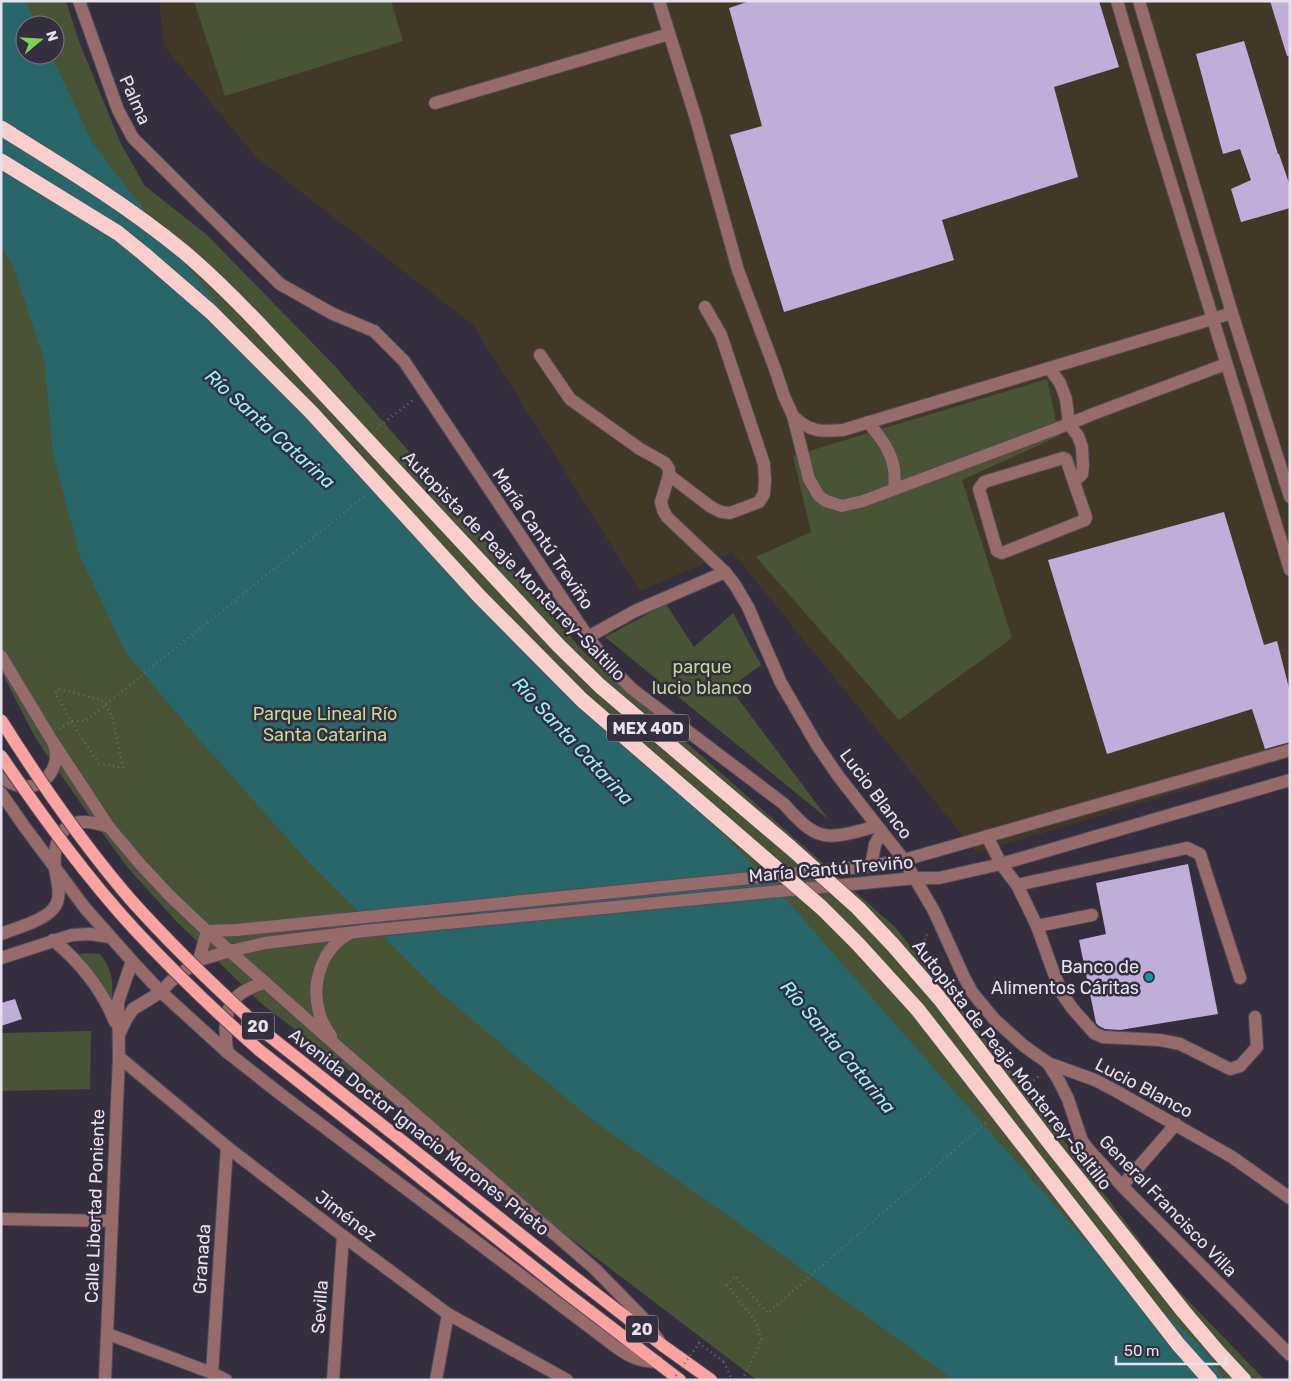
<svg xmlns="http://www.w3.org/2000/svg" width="1291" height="1381" font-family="Rubik,sans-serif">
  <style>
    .industrial { fill: #423828 }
    .green { fill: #495436; fill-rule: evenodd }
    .water { fill: #28666a }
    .building { fill: #c0aeda }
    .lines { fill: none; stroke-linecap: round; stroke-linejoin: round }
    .minor-casing { stroke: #514b5b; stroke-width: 14 }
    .major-casing { stroke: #514b5b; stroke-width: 14 }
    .path { stroke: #6e6877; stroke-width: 2.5; stroke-dasharray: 1 4; stroke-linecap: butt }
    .minor { stroke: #966b6a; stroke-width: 12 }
    .major { stroke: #fba3a1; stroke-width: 12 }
    .major-bridge-casing { stroke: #514b5b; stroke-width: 14; stroke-linecap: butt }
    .highway-bridge-casing { stroke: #514b5b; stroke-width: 16; stroke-linecap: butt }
    .path-bridge { stroke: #6e6877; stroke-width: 2.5; stroke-dasharray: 1 4; stroke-linecap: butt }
    .major-bridge { stroke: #fba3a1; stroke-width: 12 }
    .highway-bridge { stroke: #f9cecc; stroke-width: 15 }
    .culture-dot { fill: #0f9aa8; stroke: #352e3f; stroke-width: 2 }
    .labels { text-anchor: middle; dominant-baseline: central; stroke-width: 5; stroke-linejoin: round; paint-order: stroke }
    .shield { fill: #352e3f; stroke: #b1acb9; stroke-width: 1 }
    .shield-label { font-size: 16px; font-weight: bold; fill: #e6e2ed }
    .street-label { font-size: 18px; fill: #e6e2ed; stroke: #352e3f }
    .park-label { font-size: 18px; fill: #c0d995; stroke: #352e3f }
    .poi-label { font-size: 18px; fill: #e6e2ed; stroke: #352e3f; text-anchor: end }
    .water-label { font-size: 19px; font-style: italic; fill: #92f5fc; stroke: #352e3f }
  </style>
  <rect width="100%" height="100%" fill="#352e3f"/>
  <path class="industrial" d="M159,1h1131v757l-313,95 -245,-301 -92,39 -167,-266 -217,-168 -92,-111z"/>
  <g class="green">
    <path d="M1,1h65l14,43 41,100 24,42 61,48 126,129 251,288 312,276 121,150 157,208 92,95h-508l-494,-375 -87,-84 -48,-53 -46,-63 -46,-66 -35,-68zM25,25h30v30h-30z"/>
    <path d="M194,1h197l12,40 -178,55z"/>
    <path d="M1047,379l12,57 -97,44 50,158 -113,82 -143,-163 55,-25 -18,-76z"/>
    <path d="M666,604l28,43 39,-34 28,52 -31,23 98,131 -223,-182z"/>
    <path d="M84,953l16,1c13,16 13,28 12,48l-35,-47z"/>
    <path d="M91,1031l-1,58 -89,2v-58z"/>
  </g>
  <path class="water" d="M1,1h25l11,24h-12v30h26l42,89 192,248 488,493 312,355 119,109 20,31h-270l-196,-143 -168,-119 -152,-127 -137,-137 -110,-124 -65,-77 -46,-97 -27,-102 -9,-96 -32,-95 -11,-15z"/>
  <g class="building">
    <path d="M750,1h349l20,66 -65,20 24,90 -136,43 12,40 -170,52 -54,-177 32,-9 -33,-118z"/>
    <path d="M1270,1h20v54l-3,1z"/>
    <path d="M1244,41l34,113h1l11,32v22l-49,14 -10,-33 20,-9 -11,-31 -17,5 -27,-100z"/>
    <path d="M1224,512l40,133 13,-4 13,51v50l-25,7 -13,-40 -145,45 -59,-194z"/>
    <path d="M1188,864l30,150 -98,16 -15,-1 -6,-3 -3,-3 -17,-83 27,-6 -10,-51z"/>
    <path d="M15,999l7,20 -21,7v-23z"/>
  </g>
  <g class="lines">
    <defs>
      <g id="minor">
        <path d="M79,1l39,109 15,28 147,146 53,30 41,17 30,30 184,276 23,31 21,21 152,115c10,11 24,28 40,31 15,3 38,-5 53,-9"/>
        <path d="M659,1l37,118 42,151 37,99 9,27 9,20 16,63 10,17 7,5 16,5 21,-5 206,-77 24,-10 133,-50"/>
        <path d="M1117,1l39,133 134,436"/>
        <path d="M1139,1l93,312 58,184"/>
        <path d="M435,103l234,-69"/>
        <path d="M540,355l30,44 70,50 25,14 4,6v6l-8,27 2,8 4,7 58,55 10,13 13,22 33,76 36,62 22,32 65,83 30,51 29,64 9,17 22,27 30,27 24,17 47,17 21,11 116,66 58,41"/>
        <path d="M1049,368l11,15 6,16 3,25 9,12 4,11 1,19 -1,8 -8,8"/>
        <path d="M793,416c17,16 27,16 50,14l389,-117"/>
        <path d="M868,422c12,15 23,28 26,47 1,6 0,14 1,20"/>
        <path d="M1063,458l3,1 20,58 -1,3 -83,33 -5,-2 -18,-62 5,-7z"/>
        <path d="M669,475l42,32 10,5 9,1 29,-11 5,-8 1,-14 -1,-16 -43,-129 -16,-28"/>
        <path d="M588,637l47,-26 90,-39"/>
        <path d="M1,656l50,83 58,88 32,38 31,33 35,33 131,116 257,222 48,49 16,23"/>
        <path d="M1,778c6,3 12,7 19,8 23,5 42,-19 34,-41"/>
        <path d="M1,793l23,33 61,82 47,53 29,31 66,60 52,41 337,254c14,10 23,14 41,15"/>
        <path d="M987,836l14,28 16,21 20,41 16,45 10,24 9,13 22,25 9,4 57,3 20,4 50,25 10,-3 17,-19 -2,-30"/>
        <path d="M871,866l4,-22 7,-12"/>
        <path d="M1017,885l170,-37 13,6 40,124"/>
        <path d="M1037,926l55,-11"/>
        <path d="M1,934c15,-6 42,-13 52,-25 10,-11 4,-27 2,-40 -2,-22 4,-49 31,-47 8,0 16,3 23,5"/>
        <path d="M53,940c27,22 49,49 62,82"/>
        <path d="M1,958l71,-23 18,-1 20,3"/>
        <path d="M199,960l8,-29 30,-1 634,-64 33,-6 386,-110"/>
        <path d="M119,1034l8,-16 6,-9 28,-17 9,-10 29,-22 31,-9 35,-8 99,-12 552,-53h23l62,-14 289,-84"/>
        <path d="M331,1036c-5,-7 -10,-16 -12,-24 -8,-29 3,-64 30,-78"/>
        <path d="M227,1052c-4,-37 -2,-60 39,-69"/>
        <path d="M119,1057l108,90 116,89 105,78 119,66"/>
        <path d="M1048,1063l11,18 9,18 14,42 7,9 33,36 168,169"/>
        <path d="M1122,1186l54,-62"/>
        <path d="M1,1219l111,2"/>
        <path d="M108,1334l104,39 14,7"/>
        <path d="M212,1373l15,-226"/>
        <path d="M105,1380l14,-323 -1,-55 14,-41"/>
        <path d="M333,1380l10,-144"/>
        <path d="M436,1380l12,-66"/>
      </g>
      <g id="major">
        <path d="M573,1276l89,69 49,35"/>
        <path d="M565,1292l115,88"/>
      </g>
    </defs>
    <use href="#minor" class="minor-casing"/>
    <use href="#major" class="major-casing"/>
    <g class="path">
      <path d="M378,429l-1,-1 36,-28"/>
      <path d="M59,729l12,-8 27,42 25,5 -11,-53 -11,-15 -42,-11 -4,4 16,28h15l19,-16 262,-211"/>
      <path d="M922,954l-1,-1 7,-22"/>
      <path d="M943,977l13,15"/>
      <path d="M1026,1087l14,-12"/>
      <path d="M724,1362l8,18"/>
      <path d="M742,1380l20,-40 -6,-18 -29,-37 8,-9 33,37 220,-192"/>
    </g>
    <use href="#minor" class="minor"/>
    <use href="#major" class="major"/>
    <defs>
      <g id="major-bridge">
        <path d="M1,720c39,62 81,123 129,179 43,48 90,93 138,136l305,241"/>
        <path d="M1,756c42,61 85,121 135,175 39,42 80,81 123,119l306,242"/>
      </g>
      <g id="highway-bridge">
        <path d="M1,128c63,39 126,77 183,124 26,22 50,46 74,71l233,250 68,73 41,40 191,162 67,60 35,37 47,54 112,147 132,166 34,40 26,28"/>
        <path d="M1,161l117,72 26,21 67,58 100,100 168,184 103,104 240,208 36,36 60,66 260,334 32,36"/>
      </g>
    </defs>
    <use href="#major-bridge" class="major-bridge-casing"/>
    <use href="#highway-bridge" class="highway-bridge-casing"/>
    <path class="path-bridge" d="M673,1380l26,-37 25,19"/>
    <use href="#major-bridge" class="major-bridge"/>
    <use href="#highway-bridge" class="highway-bridge"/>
  </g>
  <circle class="culture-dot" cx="1149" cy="977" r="5"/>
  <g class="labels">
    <g class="shield">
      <rect x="607" y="714.5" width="82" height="27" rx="4"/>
      <rect x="242" y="1012.5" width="32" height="27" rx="4"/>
      <rect x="626" y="1315.5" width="32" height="27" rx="4"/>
    </g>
    <g class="shield-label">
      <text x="648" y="728">MEX 40D</text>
      <text x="258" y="1026">20</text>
      <text x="642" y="1329">20</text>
    </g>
    <g class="street-label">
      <text transform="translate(135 100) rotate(66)">Palma</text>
      <text transform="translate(543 539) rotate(56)">María Cantú Treviño</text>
      <text transform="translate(514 566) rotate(46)">Autopista de Peaje Monterrey-Saltillo</text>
      <text transform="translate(876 794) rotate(53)">Lucio Blanco</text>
      <text transform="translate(831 869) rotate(-5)">María Cantú Treviño</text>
      <text transform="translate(1012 1065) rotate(52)">Autopista de Peaje Monterrey-Saltillo</text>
      <text transform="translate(1144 1088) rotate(28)">Lucio Blanco</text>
      <text transform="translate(419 1132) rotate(38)">Avenida Doctor Ignacio Morones Prieto</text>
      <text transform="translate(95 1206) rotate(-88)">Calle Libertad Poniente</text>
      <text transform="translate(1168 1206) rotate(46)">General Francisco Villa</text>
      <text transform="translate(346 1216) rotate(37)">Jiménez</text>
      <text transform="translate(202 1259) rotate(-86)">Granada</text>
      <text transform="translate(320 1307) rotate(-86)">Sevilla</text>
    </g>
    <g class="park-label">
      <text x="702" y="667">parque<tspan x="702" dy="21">lucio blanco</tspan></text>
      <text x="325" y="714">Parque Lineal Río<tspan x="325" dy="21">Santa Catarina</tspan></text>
    </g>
    <g class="poi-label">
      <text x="1139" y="967">Banco de<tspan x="1139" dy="21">Alimentos Cáritas</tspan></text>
    </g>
    <g class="water-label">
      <text transform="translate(270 429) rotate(42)">Río Santa Catarina</text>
      <text transform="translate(573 741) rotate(47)">Río Santa Catarina</text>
      <text transform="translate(838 1047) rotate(50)">Río Santa Catarina</text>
    </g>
  </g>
  <rect width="1291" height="1381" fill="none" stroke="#e6e2ed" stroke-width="5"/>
  <g transform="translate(40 40) rotate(72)"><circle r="24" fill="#352e3f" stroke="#7c7685"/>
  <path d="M0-4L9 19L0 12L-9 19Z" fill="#7cd155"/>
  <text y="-8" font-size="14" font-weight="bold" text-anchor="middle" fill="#e6e2ed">N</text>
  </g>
  <path d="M1116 1356v8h110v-8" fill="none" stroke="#e6e2ed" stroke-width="2.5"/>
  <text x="1124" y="1356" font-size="15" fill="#e6e2ed" stroke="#352e3f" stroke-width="4" paint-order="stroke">50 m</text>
</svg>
